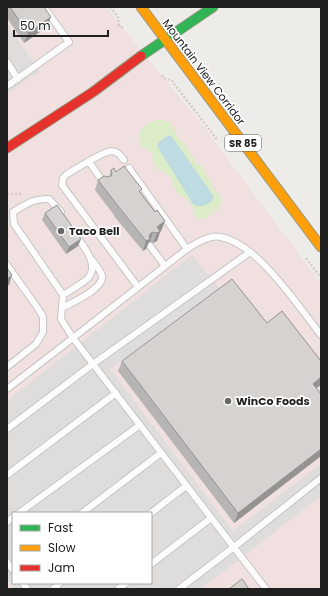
<svg xmlns="http://www.w3.org/2000/svg" width="328" height="596" font-family="Poppins,sans-serif">
  <style>
    .commercial { fill: #f0e0df; fill-rule: evenodd }
    .grass { fill: #dcebc8 }
    .parking { fill: #dedddc; fill-rule: evenodd }
    .water { fill: #bddbe1 }
    .lines { fill: none; stroke-linecap: round; stroke-linejoin: round }
    .lane-casing { stroke: #c7c6c5; stroke-width: 8 }
    .fast-casing { stroke: #979880; stroke-width: 11 }
    .slow-casing { stroke: #979880; stroke-width: 11 }
    .jam-casing { stroke: #979880; stroke-width: 11 }
    .path { stroke: #d7c9c7; stroke-width: 2.5; stroke-dasharray: 2 2; stroke-linecap: butt }
    .lane { stroke: #fcfcfc; stroke-width: 6 }
    .fast { stroke: #30b455; stroke-width: 9 }
    .slow { stroke: #ff9f0a; stroke-width: 9 }
    .jam { stroke: #e5322d; stroke-width: 9 }
    .wall { fill: #b7b5b3 }
    .shaded-wall { fill: #959392 }
    .building { fill: #d5d2d0; stroke: #959392 }
    .poi-dot { fill: #686766; stroke: #fff; stroke-width: 1.5 }
    .labels { text-anchor: middle; dominant-baseline: central; stroke-width: 3.5; stroke-linejoin: round; paint-order: stroke }
    .shield { fill: #fff; stroke: #636363; stroke-width: 1 }
    .shield-label { font-size: 10px; font-weight: bold; fill: #202020 }
    .street-label { font-size: 11px; fill: #202020; stroke: #fff }
    .poi-label { font-size: 11px; font-weight: bold; fill: #202020; stroke: #fff; text-anchor: start }
  </style>
  <rect width="100%" height="100%" fill="#eeece9"/>
  <path class="commercial" d="M7,7h99l101,124 114,153v305h-314zM13,513h138v70h-138z"/>
  <path class="grass" d="M157,120h6l8,3 7,15 8,7 9,17 8,6 11,21 7,8 1,4 -3,7 -15,11h-4l-6,-4 -1,-6 -4,-8 -14,-10 -5,-15 -14,-8 -5,-16 -8,-5 -3,-4 -1,-12 12,-9z"/>
  <g class="parking">
    <path d="M7,25l33,46 -33,22z"/>
    <path d="M192,255l27,33 -109,81 123,162 88,-67v32l-120,93h-187l-7,-11v-177zM13,513h138v70h-138z"/>
  </g>
  <path class="water" d="M169,135l4,3 41,59c-3,8 -14,12 -21,7l-36,-58 2,-4z"/>
  <g class="lines">
    <defs>
      <g id="lane">
        <path d="M7,62l11,17"/>
        <path d="M7,86l62,-44 -25,-35"/>
        <path d="M124,160c-4,-5 -7,-9 -13,-9 -9,1 -35,18 -44,23l-4,4 -1,7 76,102"/>
        <path d="M89,162l15,21"/>
        <path d="M129,168l58,81"/>
        <path d="M61,212l-12,-13c-15,-1 -24,6 -36,13l1,12 49,71 -2,24 12,19 114,-89c9,-6 23,-15 34,-12 37,7 77,69 100,98"/>
        <path d="M150,246l15,20"/>
        <path d="M7,265l30,42 6,10v15l-7,12 -29,23"/>
        <path d="M63,295c8,-5 17,-10 24,-16 14,-13 -4,-33 -11,-44"/>
        <path d="M62,308c9,-5 42,-19 40,-32 -1,-5 -7,-12 -10,-16"/>
        <path d="M7,389l66,-51 193,251"/>
        <path d="M7,429l86,-65 157,-112"/>
        <path d="M7,475l109,-82"/>
        <path d="M19,513l121,-88"/>
        <path d="M82,513l79,-60"/>
        <path d="M151,513l35,-27"/>
        <path d="M7,522l6,-5"/>
        <path d="M7,562l6,8"/>
        <path d="M151,564l60,-46"/>
        <path d="M23,583l4,6"/>
        <path d="M53,589l7,-6"/>
        <path d="M118,589l8,-6"/>
        <path d="M179,589l55,-42 87,-69"/>
      </g>
      <path id="fast" d="M141,56l72,-49"/>
      <path id="slow" d="M141,7l180,240"/>
      <path id="jam" d="M7,148l86,-56 48,-36"/>
    </defs>
    <use href="#lane" class="lane-casing"/>
    <use href="#fast" class="fast-casing"/>
    <use href="#slow" class="slow-casing"/>
    <use href="#jam" class="jam-casing"/>
    <g class="path">
      <path d="M110,7l8,10 1,9 4,2"/>
      <path d="M162,75l1,3 9,3 46,60"/>
      <path d="M7,194h16"/>
      <path d="M306,258l15,20"/>
    </g>
    <use href="#lane" class="lane"/>
    <use href="#fast" class="fast"/>
    <use href="#slow" class="slow"/>
    <use href="#jam" class="jam"/>
  </g>
  <g class="wall">
    <path d="M7,7h37l3,20 -23,16 -17,-25z"/>
    <path d="M111,170l5,2 25,21 14,19 10,9 -4,10 -1,1 -3,9 -4,2 -3,-1h-1l-3,7 -3,2 -29,-35v-1l-19,-25 3,-10 11,-3z"/>
    <path d="M45,213l36,26 -3,7 -12,8 -24,-34z"/>
    <path d="M122,361l194,27 5,6v62l-87,67 -116,-152z"/>
  </g>
  <g class="shaded-wall">
    <path d="M51,17l-4,10 -23,16 4,-10z"/>
    <path d="M165,221l-4,10 -1,1 -3,9 -4,2 4,-10v-6z"/>
    <path d="M153,232l-3,10h-1l-3,7 -3,2 3,-10 5,-8z"/>
    <path d="M81,239l-3,7 -12,8 3,-7z"/>
    <path d="M12,275l-3,10 -2,1v-7z"/>
    <path d="M321,377v8l-12,8 4,-9z"/>
    <path d="M321,449v7l-87,67 4,-10z"/>
  </g>
  <g class="building">
    <path d="M10,7h34l7,10 -23,16z"/>
    <path d="M124,166l18,23 -3,2 16,21 2,-2 8,11 -8,6 3,4 -3,2 -4,-1 -2,1 -2,3 1,3 -4,2 -28,-35 -20,-26 6,-4 4,1 3,-1 1,-3 -1,-3 3,-2 2,4z"/>
    <path d="M57,205l24,34 -12,8 -24,-34z"/>
    <path d="M7,268l5,7 -5,4z"/>
    <path d="M232,279l35,44 15,-12 39,50v16l-8,7 8,10v55l-83,64 -116,-152z"/>
    <path d="M242,579l7,10h-20z"/>
  </g>
  <g class="poi-dot">
    <circle cx="61" cy="231" r="4"/>
    <circle cx="228" cy="401" r="4"/>
  </g>
  <g class="labels">
    <rect class="shield" x="225" y="135" width="36" height="16" rx="3"/>
    <g class="shield-label">
      <text x="243" y="143">SR 85</text>
    </g>
    <g class="street-label">
      <text transform="translate(204 72) rotate(53)">Mountain View Corridor</text>
    </g>
    <g class="poi-label">
      <text x="69" y="231">Taco Bell</text>
      <text x="236" y="401">WinCo Foods</text>
    </g>
  </g>
  <rect width="328" height="596" fill="none" stroke="#202020" stroke-width="16"/>
  <rect x="12" y="512" width="140" height="72" fill="#ffffff" stroke="#a6a6a6"/>
  <rect x="20" y="525" width="20" height="6" fill="#30b455" stroke="#a6a6a6"/>
  <text x="48" y="532" font-size="12" fill="#202020">Fast</text>
  <rect x="20" y="545" width="20" height="6" fill="#ff9f0a" stroke="#a6a6a6"/>
  <text x="48" y="552" font-size="12" fill="#202020">Slow</text>
  <rect x="20" y="565" width="20" height="6" fill="#e5322d" stroke="#a6a6a6"/>
  <text x="48" y="572" font-size="12" fill="#202020">Jam</text>
  <path d="M14 30v6h94v-6" fill="none" stroke="#202020" stroke-width="2"/>
  <text x="20" y="30" font-size="12" fill="#202020" stroke="#ffffff" stroke-width="3" paint-order="stroke">50 m</text>
</svg>
